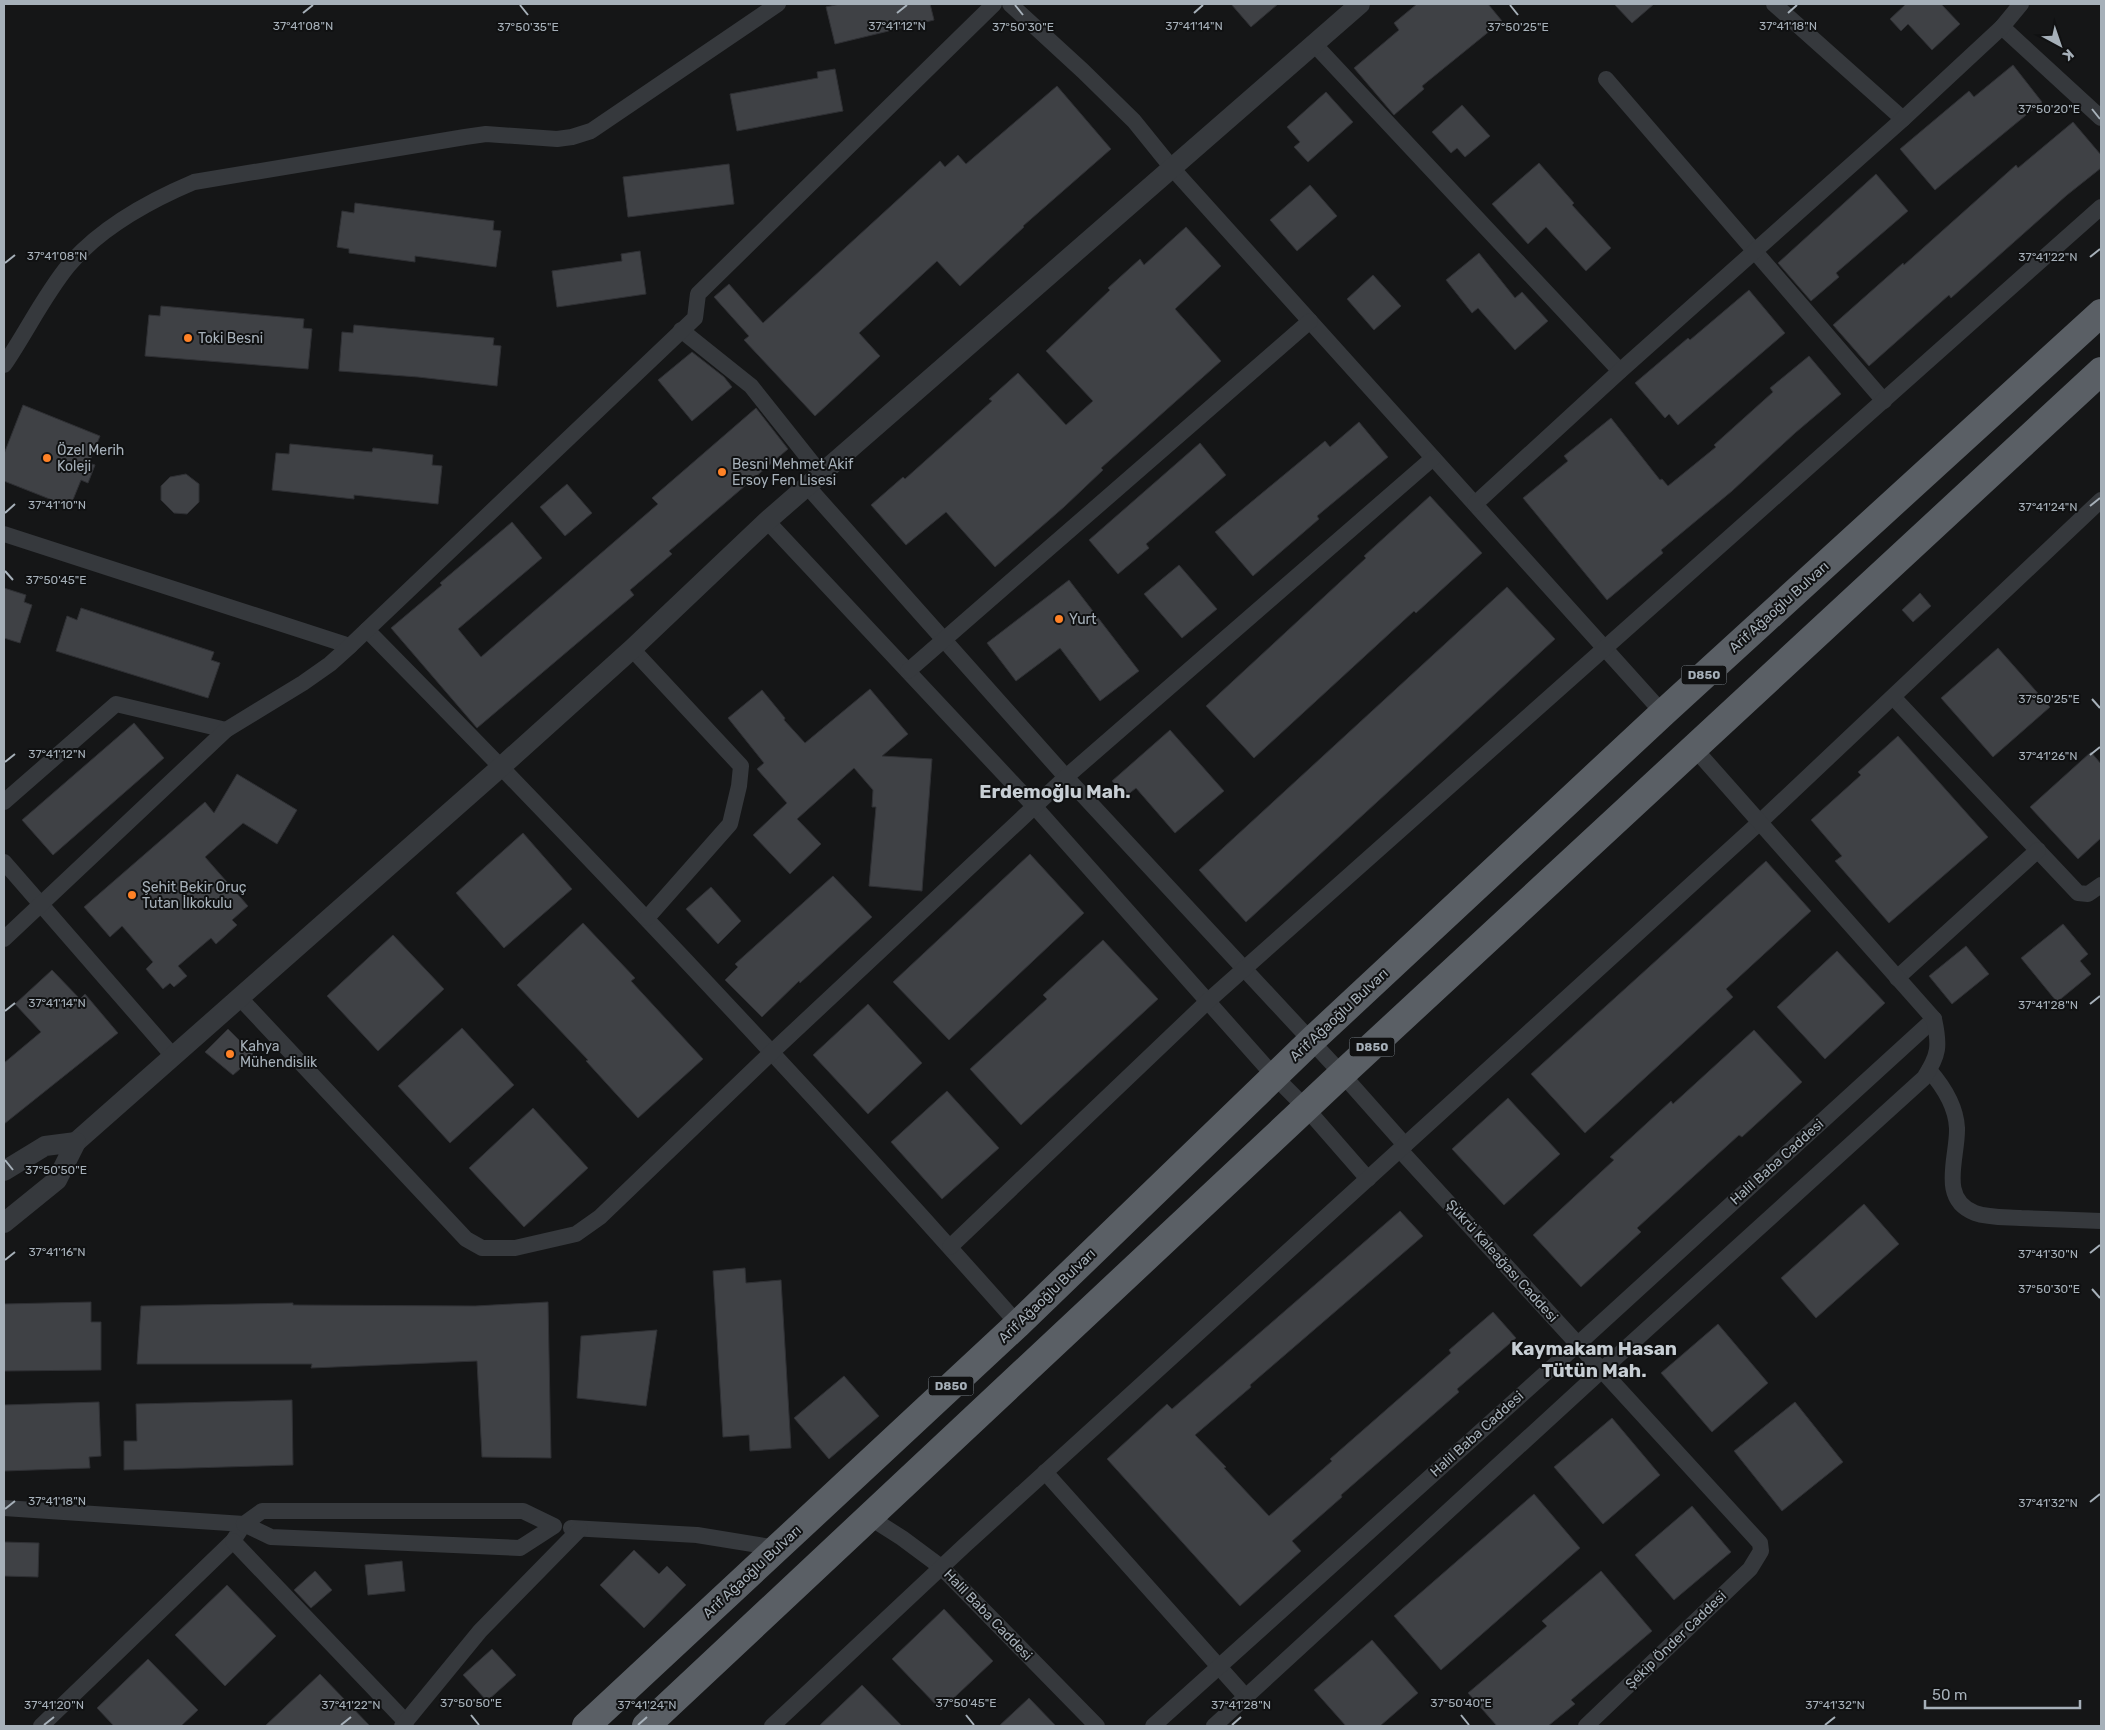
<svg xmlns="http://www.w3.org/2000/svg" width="2105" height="1730" font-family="Rubik,sans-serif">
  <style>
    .building { fill: #3f4145; stroke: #2f3034 }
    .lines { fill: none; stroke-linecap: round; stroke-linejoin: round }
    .minor { stroke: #36393d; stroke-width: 16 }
    .tertiary { stroke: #36393d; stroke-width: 20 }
    .trunk { stroke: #5a5f65; stroke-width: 28 }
    .ticks { fill: none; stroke: #a6b0b9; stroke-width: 2 }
    .poi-dot { fill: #ff8226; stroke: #101112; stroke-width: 2 }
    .labels { text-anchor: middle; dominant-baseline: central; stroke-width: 4; stroke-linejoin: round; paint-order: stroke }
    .shield { fill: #101112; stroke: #798087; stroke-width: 1 }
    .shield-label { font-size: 12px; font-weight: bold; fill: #a6b0b9 }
    .poi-label { font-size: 14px; fill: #a6b0b9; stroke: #101112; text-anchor: start }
    .street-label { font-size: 14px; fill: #a6b0b9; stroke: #101112 }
    .district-label { font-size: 19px; font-weight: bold; fill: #c7ced4; stroke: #101112 }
    .ticks-label { font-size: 12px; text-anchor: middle; fill: #a6b0b9; stroke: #101112; stroke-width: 4; stroke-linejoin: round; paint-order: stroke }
  </style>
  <rect width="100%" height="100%" fill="#151617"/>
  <g class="building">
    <path d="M840,4h90l4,16 -99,24 -9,-37z"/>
    <path d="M1231,4h47l-27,23z"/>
    <path d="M1417,4h71l14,17 -80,65 2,3 -30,26 -40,-47 45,-38 -5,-7z"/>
    <path d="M1614,4h40l-22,19z"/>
    <path d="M1906,4h35l19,20 -28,26 -24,-26 -7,7 -11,-12z"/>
    <path d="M2013,65l29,37 -107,88 -35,-41 69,-58 5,6z"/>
    <path d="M835,69l8,42 -106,20 -7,-37 88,-16 -1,-6z"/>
    <path d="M1057,86l54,63 -88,77 1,1 -64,59 -23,-25 -78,72 21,23 -65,60 -71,-76 5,-4 -35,-39 15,-13 34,39 177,-162 5,6 13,-12 8,9z"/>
    <path d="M1326,92l27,30 -45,40 -14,-15 6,-5 -13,-15z"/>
    <path d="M1462,105l28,31 -25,21 -8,-9 -6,5 -19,-21z"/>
    <path d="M2073,122l28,33v13l-34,27 -116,103 -2,-3 -80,71 -36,-41 70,-62 1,2 112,-100 2,3z"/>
    <path d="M1539,163l35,40 -2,2 39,43 -25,23 -40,-44 -18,17 -36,-40z"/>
    <path d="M729,164l5,40 -106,13 -5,-40z"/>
    <path d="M1876,174l32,37 -72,62 3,4 -28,24 -33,-38z"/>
    <path d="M1310,185l27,31 -40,35 -27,-31z"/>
    <path d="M355,203l139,18 -1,9 8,1 -5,36 -81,-11v6l-66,-9v-4l-12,-2 5,-36 12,2z"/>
    <path d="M1186,227l35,39 -46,43 46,52 -120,107 2,2 -39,37 -69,60 -49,-55 -40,33 -35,-40 32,-28 2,2 87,-78 -3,-2 29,-26 48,52 27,-24 -47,-50 64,-61 -2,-2 32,-29 4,6z"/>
    <path d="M640,251l6,43 -89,13 -5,-36 70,-10 -1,-7z"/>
    <path d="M1479,253l36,45 7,-6 26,29 -33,29 -37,-42 -6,5 -26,-33z"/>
    <path d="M1373,275l28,31 -27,24 -27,-31z"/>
    <path d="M1749,290l36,43 -107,92 -9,-11 -4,4 -30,-35 53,-45 2,2z"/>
    <path d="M161,306l143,13 -1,9 9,1 -4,40 -163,-13 4,-41 11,1z"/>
    <path d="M354,325l140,13 -1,7 8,1 -4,40 -79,-9 -79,-6 3,-39 11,1z"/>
    <path d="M692,352l32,25 8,10 -40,34 -34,-41z"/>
    <path d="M1809,356l32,38 -46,39 -63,58 -71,59 2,3 -56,47 -84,-102 45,-37 -4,-5 47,-38 49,62 2,-1 6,7 48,-39 -2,-2 59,-53 -3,-4z"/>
    <path d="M23,405l77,31 -11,27 6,2 -7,18 -7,-3 -11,27 -66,-26v-27z"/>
    <path d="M756,408l32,41 -119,102 3,3 -42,36 4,5 -157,133 -86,-100 51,-43 -2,-2 72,-61 30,36 -84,71 23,28 177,-153 -6,-6z"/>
    <path d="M1359,422l29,35 -71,59 2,3 -66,57 -38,-44 110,-91 5,6z"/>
    <path d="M1200,443l26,32 -80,69 3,4 -31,26 -29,-34z"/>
    <path d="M290,444l82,8 1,-4 60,7 -1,10 10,1 -4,38 -84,-9v4l-82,-9 4,-37 13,1z"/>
    <path d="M186,474l13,10v18l-12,12 -13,-1 -13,-13v-14l9,-9z"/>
    <path d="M567,484l25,29 -27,23 -25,-29z"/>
    <path d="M1430,496l52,57 -66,60 -2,-2 -160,147 -48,-52 160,-148 -2,-2z"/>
    <path d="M1179,565l38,44 -35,29 -38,-44z"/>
    <path d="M1069,580l70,91 -39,30 -40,-53 -44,33 -29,-38z"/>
    <path d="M1507,587l48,52 -309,283 -47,-52z"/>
    <path d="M4,588l22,7 -2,7 8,3 -12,38 -16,-5z"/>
    <path d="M1920,593l11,13 -18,16 -11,-12z"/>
    <path d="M81,608l133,44 -3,8 9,3 -12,35 -152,-47 11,-35 10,4z"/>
    <path d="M1998,648l52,59 -57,50 -52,-59z"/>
    <path d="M870,689l38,45 -26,22 50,3 -10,132 -53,-5 7,-79h-4l1,-17 -19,-22 -57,51 24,25 -31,30 -37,-39 34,-32 -30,-34 7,-6 -36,-45 34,-28 23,28 -1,2 21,23z"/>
    <path d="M134,723l30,35 -111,97 -31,-35z"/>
    <path d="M1170,730l54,61 -49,42 -39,-45 -10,8 -14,-15z"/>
    <path d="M1898,736l90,101 -99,86 -54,-62 7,-5 -31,-36 50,-45 -3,-3z"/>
    <path d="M2091,752l10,12v74l-23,21 -48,-52z"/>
    <path d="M237,774l60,36 -20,34 -34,-21 -38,34 43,49 -16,14 5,5 -21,19 -5,-6 -33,28 9,10 -13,11 -4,-4 -7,6 -17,-20 7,-7 -31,-36 -12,11 -26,-30 121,-105 9,11z"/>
    <path d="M523,833l49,56 -68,59 -48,-55z"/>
    <path d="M1030,854l54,59 -135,127 -56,-58z"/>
    <path d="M1766,861l45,50 -85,78 7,8 -148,136 -54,-59z"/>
    <path d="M833,876l39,41 -72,66 -1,-2 -37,36 -37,-37 13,-13 -3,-3z"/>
    <path d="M711,887l30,34 -23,23 -32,-35z"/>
    <path d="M583,923l52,55 -4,3 72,78 -65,59 -52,-57 2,-1 -71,-75z"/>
    <path d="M2063,924l25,30 -8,7 11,13 -34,28 -36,-44z"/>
    <path d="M393,935l51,54 -66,62 -51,-55z"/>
    <path d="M1103,940l55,59 -137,126 -51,-56 77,-70 -4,-4z"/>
    <path d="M1966,946l23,28 -37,30 -23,-28z"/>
    <path d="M1837,951l48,52 -60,56 -48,-52z"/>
    <path d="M52,970l28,29 5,-5 33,39 -114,91v-61l37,-31 -26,-28z"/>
    <path d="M868,1004l54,59 -54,51 -55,-59z"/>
    <path d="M462,1028l52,57 -64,58 -52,-57z"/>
    <path d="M228,1029l27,27 -22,19 -28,-23z"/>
    <path d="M1754,1030l48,52 -60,55 -3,-2 -102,93 4,4 -60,55 -48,-52 81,-75 -4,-3 61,-56 2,3z"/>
    <path d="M947,1091l52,57 -57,51 -51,-57z"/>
    <path d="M1508,1098l52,56 -56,51 -52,-56z"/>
    <path d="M533,1108l55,60 -64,59 -55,-59z"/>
    <path d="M1864,1204l35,40 -83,74 -35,-40z"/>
    <path d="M1400,1211l23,25 -173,149 1,2 -56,48 31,32 -2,1 45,48 63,-55 -2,-2 121,-106 -2,-3 44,-38 23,26 -59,51 2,3 -118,103 1,2 -50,44 9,10 -61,55 -133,-147 60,-55 5,5z"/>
    <path d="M745,1268l1,15 35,-3 10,168 -41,3 -1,-16 -26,2 -10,-166z"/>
    <path d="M91,1302v20h10v48l-97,1v-67z"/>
    <path d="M548,1302l3,156 -69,-1 -5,-96 -166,7 1,-4h-175l4,-58 152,-3v2l182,1z"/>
    <path d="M1718,1324l50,59 -56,49 -51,-59z"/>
    <path d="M657,1330l-11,76 -69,-8 4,-62z"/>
    <path d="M844,1376l35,40 -50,43 -35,-41z"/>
    <path d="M292,1400l1,65 -169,5v-29h13l-1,-37z"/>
    <path d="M99,1402l2,54 -12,1 1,11 -86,3v-66z"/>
    <path d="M1795,1402l48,60 -61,49 -48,-60z"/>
    <path d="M1612,1418l48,57 -57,49 -49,-57z"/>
    <path d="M1534,1494l46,54 -139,122 -47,-54z"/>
    <path d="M1692,1506l39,46 -57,48 -39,-45z"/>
    <path d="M4,1542l35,1 -1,34 -34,-1z"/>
    <path d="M634,1550l25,24 8,-8 19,19 -42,43 -44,-43z"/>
    <path d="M402,1561l3,30 -37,4 -3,-30z"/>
    <path d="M315,1571l17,19 -21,18 -17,-18z"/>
    <path d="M1601,1571l51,60 -81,69 4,4 -27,22h-51l-29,-33 79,-67 -5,-5z"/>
    <path d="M227,1585l49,51 -51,50 -50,-51z"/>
    <path d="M944,1609l49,52 -52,49 -49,-51z"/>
    <path d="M1372,1640l46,53 -38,33h-34l-32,-36z"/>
    <path d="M492,1649l24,26 -29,26 -24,-26z"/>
    <path d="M148,1659l50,51 -17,16h-67l-17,-18z"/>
    <path d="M320,1674l50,52h-105z"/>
    <path d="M862,1685l40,41h-83z"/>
    <path d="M1029,1698l27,28h-57z"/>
  </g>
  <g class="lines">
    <g class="minor">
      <path d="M1010,4l73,67 51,50 38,47 491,545"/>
      <path d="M1774,4l129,115"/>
      <path d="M2002,27l99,91"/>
      <path d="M1314,44l306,327"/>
      <path d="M1606,79l278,322"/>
      <path d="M681,330l70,56 70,88"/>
      <path d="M4,365c22,-32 39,-68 64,-99 32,-38 81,-65 126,-84l271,-45 21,-3 71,5 15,-2 19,-6 187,-127"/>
      <path d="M807,486l259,291 276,297 63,71"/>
      <path d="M1475,504l145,-133 283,-252 99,-92 19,-23"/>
      <path d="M767,521l268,286 239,269 32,32 62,71"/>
      <path d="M4,534l346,112"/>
      <path d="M367,630c223,226 441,457 651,694"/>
      <path d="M632,649l109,117 -2,20 -9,38 -83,94"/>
      <path d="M908,671l402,-350"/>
      <path d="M1893,697l185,196 10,1 13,-9"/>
      <path d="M4,802l112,-98 110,26"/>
      <path d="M4,862l169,194"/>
      <path d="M4,939l222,-209 77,-47 27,-19 20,-18 345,-328 3,-24 296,-290"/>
      <path d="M1897,978l141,-128"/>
      <path d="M239,997l227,242 16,9h33l61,-14 24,-17 172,-165 294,-275 367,-319"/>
      <path d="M1929,1070c14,16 27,37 28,58 1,29 -19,71 18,85 14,5 32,4 46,5 27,1 53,2 80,3"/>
      <path d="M1400,1150l360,393 1,8 -11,18 -164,157"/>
      <path d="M950,1247l258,-246 893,-794"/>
      <path d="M1045,1472l201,225"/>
      <path d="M4,1508l240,16 -11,17 -192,185"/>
      <path d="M262,1511h261l31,15 -34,22 -249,-11 -27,-13z"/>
      <path d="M869,1517l33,21 39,29 156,159"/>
      <path d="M571,1528l126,7 80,13"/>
      <path d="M233,1541l173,181"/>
      <path d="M402,1726l78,-95 100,-102"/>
      <path d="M772,1726l192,-180 796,-724 341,-322"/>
      <path d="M1153,1726l425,-382 356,-325"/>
      <path d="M1214,1726l388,-356 322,-292c15,-23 16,-32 10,-59l-240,-271"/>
    </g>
    <g class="tertiary">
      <path d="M76,1142l426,-376 130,-117 135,-128 593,-517"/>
      <path d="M4,1171l41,-25 31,-4 -19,38 -53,43"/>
    </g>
    <g class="trunk">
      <path d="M586,1726l432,-402 293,-283 352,-328 438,-400"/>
      <path d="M646,1726l696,-652 759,-703"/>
    </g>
  </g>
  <path class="ticks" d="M520,5l8,10M1015,5l8,10M1510,5l8,10M303,13l10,-8M897,13l10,-8M1194,13l9,-8M1788,13l9,-8M2092,109l8,10M2090,257l10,-8M5,263l10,-8M2090,506l10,-8M5,513l10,-9M5,571l8,9M2092,699l8,9M2090,755l10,-8M5,762l10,-8M2090,1004l10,-8M5,1011l10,-8M5,1160l8,10M2090,1253l10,-8M5,1260l10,-8M2092,1289l8,9M2090,1502l10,-8M5,1509l10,-8M471,1715l8,10M966,1715l8,10M1461,1715l8,10M44,1725l10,-8M341,1725l10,-8M638,1725l9,-8M1232,1725l9,-8M1825,1725l10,-8"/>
  <g class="poi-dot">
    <circle cx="188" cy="338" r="5"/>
    <circle cx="47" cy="458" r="5"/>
    <circle cx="722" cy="472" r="5"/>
    <circle cx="1059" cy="619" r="5"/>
    <circle cx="132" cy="895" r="5"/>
    <circle cx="230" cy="1054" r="5"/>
  </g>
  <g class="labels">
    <g class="shield">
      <rect x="1681.5" y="665.5" width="45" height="19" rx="4"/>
      <rect x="1349.5" y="1037.5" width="45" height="19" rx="4"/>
      <rect x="928.5" y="1376.5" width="45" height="19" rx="4"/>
    </g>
    <g class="shield-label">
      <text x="1704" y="675">D850</text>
      <text x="1372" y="1047">D850</text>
      <text x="951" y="1386">D850</text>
    </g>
    <g class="poi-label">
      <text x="198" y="338">Toki Besni</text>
      <text x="57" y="450">Özel Merih<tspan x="57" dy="16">Koleji</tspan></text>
      <text x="732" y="464">Besni Mehmet Akif<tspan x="732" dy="16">Ersoy Fen Lisesi</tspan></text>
      <text x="1069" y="619">Yurt</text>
      <text x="142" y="887">Şehit Bekir Oruç<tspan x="142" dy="16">Tutan İlkokulu</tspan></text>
      <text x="240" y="1046">Kahya<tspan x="240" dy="16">Mühendislik</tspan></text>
    </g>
    <g class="street-label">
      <text transform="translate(1779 607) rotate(-42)">Arif Ağaoğlu Bulvarı</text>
      <text transform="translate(1339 1015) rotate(-43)">Arif Ağaoğlu Bulvarı</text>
      <text transform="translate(1777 1162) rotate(-42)">Halil Baba Caddesi</text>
      <text transform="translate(1502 1261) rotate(48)">Şükrü Kaleağası Caddesi</text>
      <text transform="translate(1047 1296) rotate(-44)">Arif Ağaoğlu Bulvarı</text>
      <text transform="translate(1477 1434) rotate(-42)">Halil Baba Caddesi</text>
      <text transform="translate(752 1572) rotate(-43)">Arif Ağaoğlu Bulvarı</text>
      <text transform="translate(988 1615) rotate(46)">Halil Baba Caddesi</text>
      <text transform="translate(1676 1640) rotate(-44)">Şekip Önder Caddesi</text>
    </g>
    <g class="district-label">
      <text x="1055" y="791">Erdemoğlu Mah.</text>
      <text x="1594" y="1348">Kaymakam Hasan<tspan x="1594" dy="22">Tütün Mah.</tspan></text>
    </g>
  </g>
  <g class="ticks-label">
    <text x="303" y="30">37°41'08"N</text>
    <text x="897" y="30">37°41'12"N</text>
    <text x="1194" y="30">37°41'14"N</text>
    <text x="1788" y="30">37°41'18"N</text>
    <text x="528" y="31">37°50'35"E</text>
    <text x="1023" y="31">37°50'30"E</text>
    <text x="1518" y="31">37°50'25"E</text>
    <text x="2049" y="113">37°50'20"E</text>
    <text x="57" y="260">37°41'08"N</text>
    <text x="2048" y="261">37°41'22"N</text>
    <text x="57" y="509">37°41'10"N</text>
    <text x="2048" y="511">37°41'24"N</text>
    <text x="56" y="584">37°50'45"E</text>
    <text x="2049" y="703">37°50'25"E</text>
    <text x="57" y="758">37°41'12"N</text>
    <text x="2048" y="760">37°41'26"N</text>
    <text x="57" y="1007">37°41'14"N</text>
    <text x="2048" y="1009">37°41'28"N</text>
    <text x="56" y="1174">37°50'50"E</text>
    <text x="57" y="1256">37°41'16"N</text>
    <text x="2048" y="1258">37°41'30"N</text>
    <text x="2049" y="1293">37°50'30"E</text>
    <text x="57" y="1505">37°41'18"N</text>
    <text x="2048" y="1507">37°41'32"N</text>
    <text x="471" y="1707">37°50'50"E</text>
    <text x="966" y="1707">37°50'45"E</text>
    <text x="1461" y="1707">37°50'40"E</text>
    <text x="54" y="1709">37°41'20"N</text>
    <text x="351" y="1709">37°41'22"N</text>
    <text x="647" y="1709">37°41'24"N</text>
    <text x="1241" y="1709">37°41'28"N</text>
    <text x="1835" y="1709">37°41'32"N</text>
  </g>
  <rect width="2105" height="1730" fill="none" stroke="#a6b0b9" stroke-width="10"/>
  <g transform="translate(2060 45) rotate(140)" stroke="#101112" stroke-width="4" paint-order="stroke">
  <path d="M0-4L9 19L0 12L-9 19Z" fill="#a6b0b9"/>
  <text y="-8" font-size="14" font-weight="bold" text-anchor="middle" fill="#a6b0b9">K</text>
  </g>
  <path d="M1925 1700v8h155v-8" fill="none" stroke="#a6b0b9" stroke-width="2.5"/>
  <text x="1932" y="1700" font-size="15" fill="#a6b0b9" stroke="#101112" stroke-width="4" paint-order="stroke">50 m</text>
</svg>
